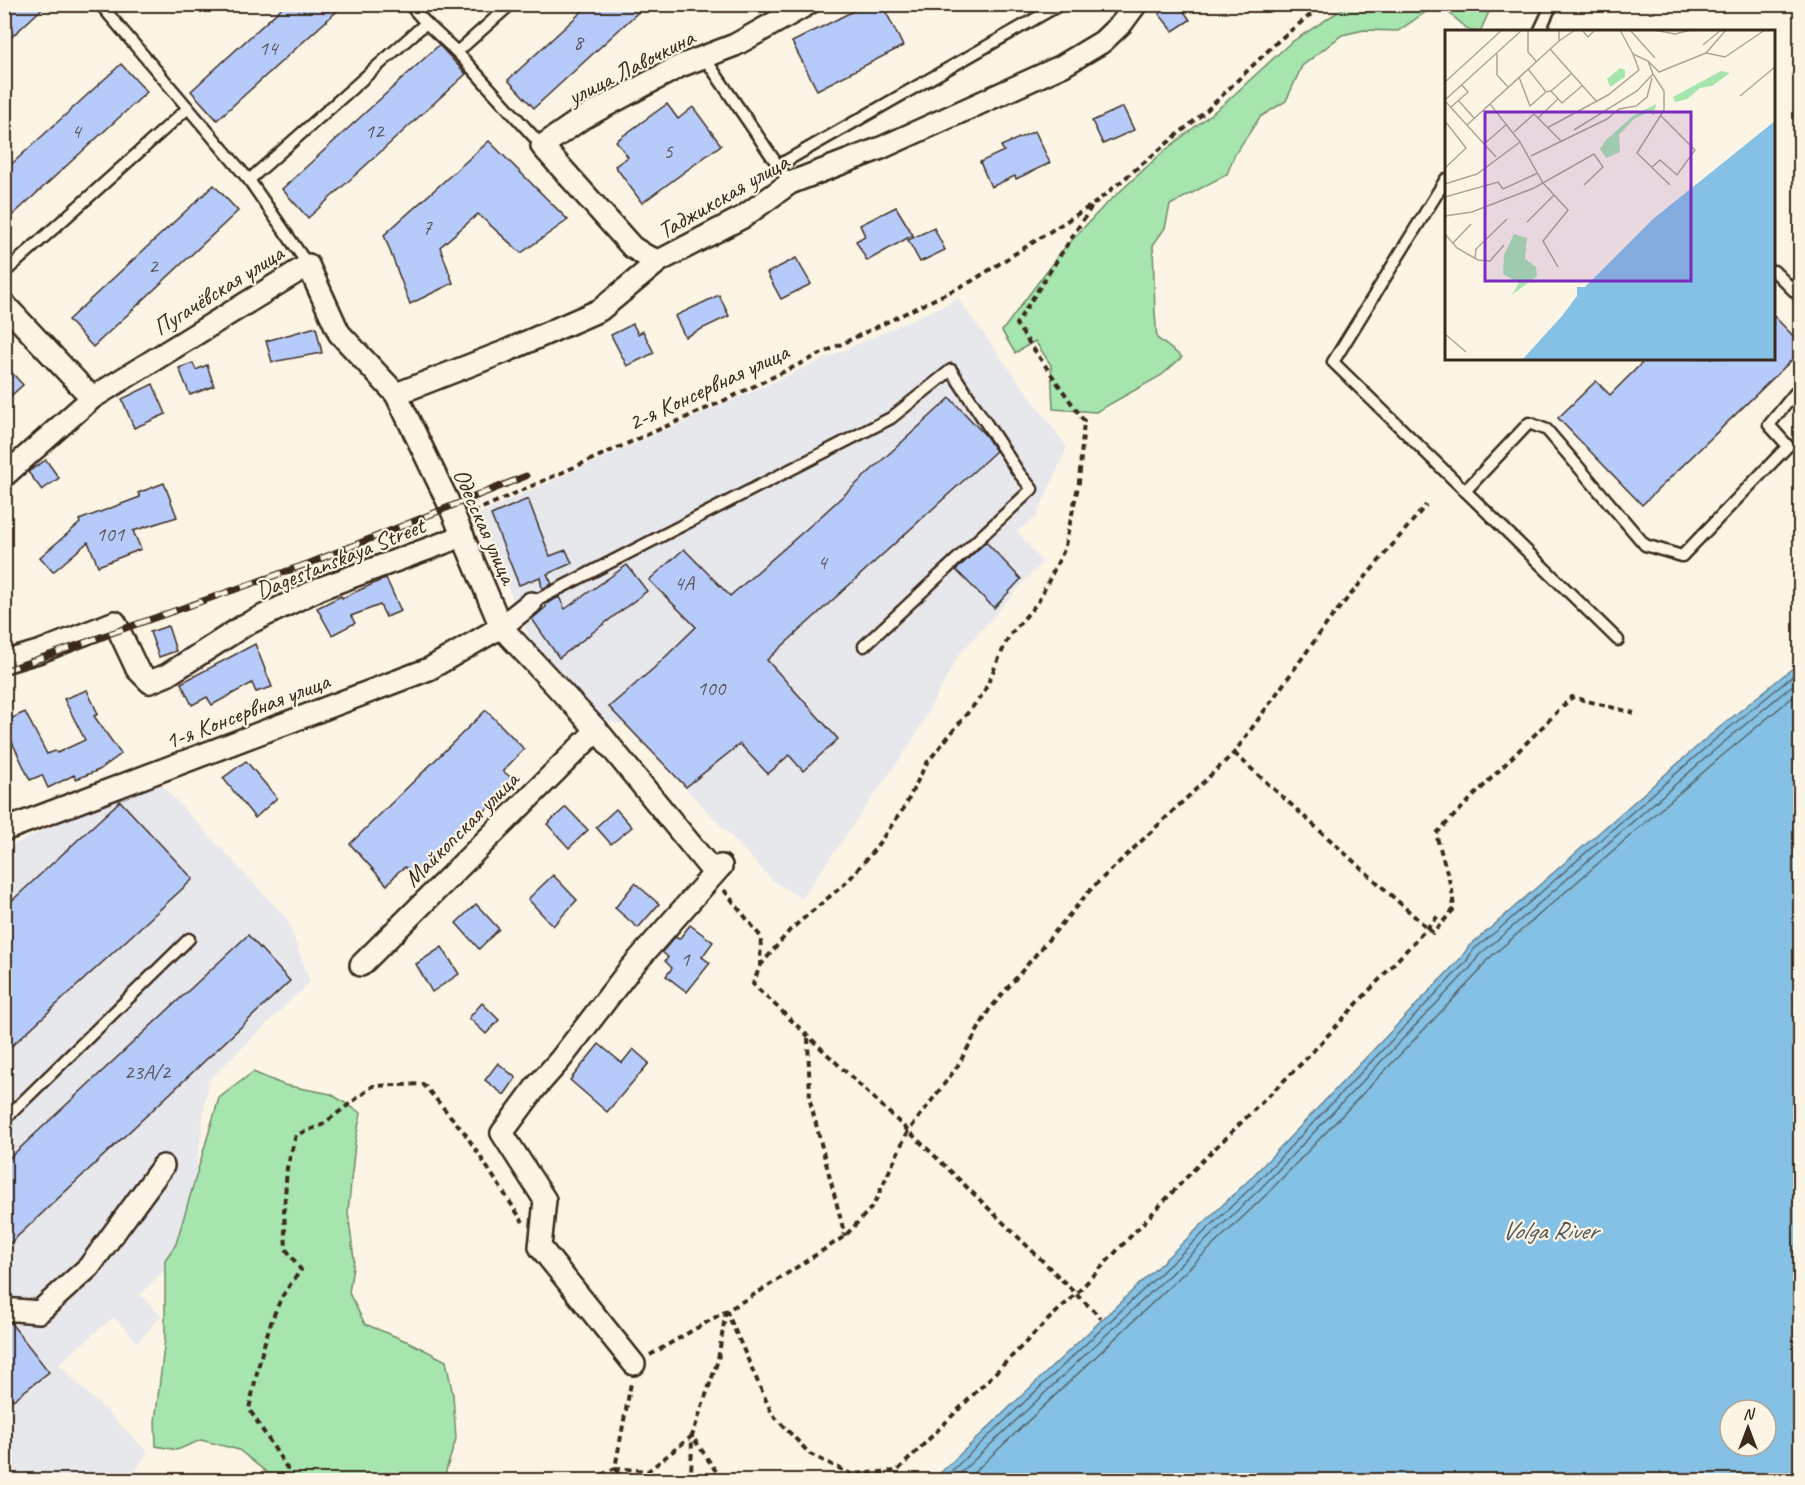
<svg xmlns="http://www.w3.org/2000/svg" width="1805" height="1485" font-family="Caveat,sans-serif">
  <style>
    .built { fill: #e7e8ec }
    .green { fill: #a6e5ae; stroke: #708866; stroke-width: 1.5 }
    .water { fill: #85c1e4; stroke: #678595; stroke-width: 1.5; fill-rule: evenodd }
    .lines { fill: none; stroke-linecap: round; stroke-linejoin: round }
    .shore { stroke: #59666d; stroke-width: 1.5 }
    .building { fill: #b7cbfb; stroke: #3b2a1e; stroke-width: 1.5 }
    .service-casing { stroke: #3b2a1e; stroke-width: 15 }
    .minor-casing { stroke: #3b2a1e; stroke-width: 26 }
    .path { stroke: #3b2a1e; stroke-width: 4; stroke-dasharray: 6 4.5; stroke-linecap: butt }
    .service { stroke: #fcf5e5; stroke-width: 10 }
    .minor { stroke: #fcf5e5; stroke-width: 21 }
    .rail-casing { stroke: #3b2a1e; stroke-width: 7 }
    .rail { stroke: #fcf5e5; stroke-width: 4.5; stroke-dasharray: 14; stroke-linecap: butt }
    .labels { text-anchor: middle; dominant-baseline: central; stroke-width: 4.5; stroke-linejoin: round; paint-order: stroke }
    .number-label { font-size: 21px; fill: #5a5255 }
    .street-label { font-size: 24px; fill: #3b2a1e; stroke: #fcf5e5 }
    .water-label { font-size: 26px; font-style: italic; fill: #515759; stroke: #fcf5e5 }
    .inset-road { fill: none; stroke: #afa495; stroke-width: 1.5 }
    .view { fill: #7b2cbf; fill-opacity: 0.15; stroke: #7b2cbf; stroke-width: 3 }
    .inset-edge { fill: none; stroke: #3b2a1e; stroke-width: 3 }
  </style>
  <rect width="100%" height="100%" fill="#fcf5e5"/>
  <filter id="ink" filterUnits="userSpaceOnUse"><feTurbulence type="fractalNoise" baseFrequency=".0167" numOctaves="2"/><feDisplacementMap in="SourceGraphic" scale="12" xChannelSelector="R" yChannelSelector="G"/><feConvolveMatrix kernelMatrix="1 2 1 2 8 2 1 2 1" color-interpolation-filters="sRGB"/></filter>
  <g filter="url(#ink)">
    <g class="built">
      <path d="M958,299l109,148 -31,71 -19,13 25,31 -84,94 -45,84 -112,159 -29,-19 -146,-155 -22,-4 -73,-80 -55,-126z"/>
      <path d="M157,780l130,139 23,63 -102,99 -22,167 -46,47 21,21 -23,26 -24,-25 -56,47 90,88 -18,28h-125v-631l113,-55z"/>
    </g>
    <g class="green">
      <path d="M1350,4l86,1 -38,26 -34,-1 -22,5 -40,31 -16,35 -26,16 -25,37 -8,20 -57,31 -5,23 -12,17 2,68 2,25 25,19 -20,18 -66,37 -43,-3 -2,-44 -16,-24 -20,12 -13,-22 58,-78 43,-46 60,-55 62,-49 65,-60z"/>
      <path d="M1440,5h52l-12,27 -10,-1z"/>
      <path d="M253,1072l31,13 47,9 30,19 -6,30 -7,69 6,47 -5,34 16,31 46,19 35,18 7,34 3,44 -12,38 -4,3h-164l-37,-30 -38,-10 -24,10 -21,-4 -1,-24 10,-84v-78l11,-16 43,-146z"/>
    </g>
    <path class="water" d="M1800,662v818h-867l317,-301 211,-221 8,-12 25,-21 214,-188zM1730,1410h36v36h-36z"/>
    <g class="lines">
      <g class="shore">
        <path d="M942,1480l313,-296 211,-222 7,-12 25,-20 214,-188 88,-72"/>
        <path d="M953,1480l307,-291 211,-222 8,-12 24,-20 214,-187 83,-69"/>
        <path d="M966,1480l300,-285 212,-222 8,-12 237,-206 77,-64"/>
      </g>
    </g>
    <g class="building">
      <path d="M4,4h43l-43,40z"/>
      <path d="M286,4h59l-128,116 -26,-29z"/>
      <path d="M590,4h57l-113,104 -26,-28z"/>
      <path d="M867,4h15l21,42 -86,44 -25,-48z"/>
      <path d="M1173,4h6l11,16 -17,11 -14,-17z"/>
      <path d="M439,45l27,29 -158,144 -26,-29z"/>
      <path d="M121,64l26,28 -143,131v-52z"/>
      <path d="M667,104l11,15 15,-12 28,38 -79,58 -27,-37 13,-9 -12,-16z"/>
      <path d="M1123,107l11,23 -31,14 -11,-23z"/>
      <path d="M1035,131l15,32 -34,16 -1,-3 -24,11 -11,-25 24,-11 -3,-5z"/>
      <path d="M489,141l79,79 -47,33 -43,-39 -38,33 13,36 -43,21 -26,-69z"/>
      <path d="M214,185l24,26 -145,136 -25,-27z"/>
      <path d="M896,207l17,28 -46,26 -11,-20 9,-5 -5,-11z"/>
      <path d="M934,228l11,22 -25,12 -12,-22z"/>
      <path d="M796,258l15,26 -30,15 -14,-26z"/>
      <path d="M719,295l10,21 -44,21 -10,-21z"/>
      <path d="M1773,315l27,28v9l-158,153 -84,-87 38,-37 14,14 37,-37h126z"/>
      <path d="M633,324l5,10 5,-3 11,22 -27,13 -16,-31z"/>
      <path d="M316,327l6,26 -50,9 -6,-21z"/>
      <path d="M193,363l3,7 11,-5 7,21 -24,9 -11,-27z"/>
      <path d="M4,364l19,21 -19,17z"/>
      <path d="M153,384l13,30 -32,14 -12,-29z"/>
      <path d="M950,398l36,38 10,15 -229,209 71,79 -35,32 -14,-16 -21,19 -28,-30 -54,43 -77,-80 45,-39 42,-41 -47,-47 35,-31 46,47 90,-79z"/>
      <path d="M46,460l13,18 -17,12 -14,-18z"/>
      <path d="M164,483l13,34 -44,14 8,18 -43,17 -10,-24 -35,30 -13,-15 40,-34 -1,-3 61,-23 -2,-4z"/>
      <path d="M528,499l22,57 16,-6 6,13 -25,11 5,10 -10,5 -2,-12 -21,8 -28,-70z"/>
      <path d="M986,542l35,37 -27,29 -38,-38z"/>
      <path d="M627,565l20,26 -88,67 -27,-39 14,-12v-3l13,-7 6,12z"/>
      <path d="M386,578l15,33 -15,6 -6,-12 -29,11 4,7 -23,12 -15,-27 24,-12 1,2z"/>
      <path d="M168,626l8,25 -17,6 -9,-25z"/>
      <path d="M255,644l17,43 -16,5 -4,-9 -40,22 -5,-8 -15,8 -11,-22z"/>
      <path d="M87,690l11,24 -4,2 27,38 -22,16 -23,9 -2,-4 -26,13 -6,-13 -12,5 -18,-38 -8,3v-23l21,-10 22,42 8,-3 2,2 28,-13 -21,-41z"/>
      <path d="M486,710l38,39 -21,22 12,10 -99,98 -11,-12 -7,5 -11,13 -37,-41z"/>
      <path d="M246,761l31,37 -22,20 -32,-40z"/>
      <path d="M120,801l73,78 -189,174v-145z"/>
      <path d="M566,807l22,23 -19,18 -22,-24z"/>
      <path d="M616,809l16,18 -21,17 -15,-17z"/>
      <path d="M553,875l24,25 -24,26 -25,-27z"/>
      <path d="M635,883l24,21 -21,24 -23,-20z"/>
      <path d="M476,904l23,25 -20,20 -23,-26z"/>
      <path d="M690,925l23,17 -11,15 8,6 -23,29 -21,-16 6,-8 -7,-7 3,-4 -6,-5 13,-15 4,2z"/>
      <path d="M248,935l42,46 -286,268v-86z"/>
      <path d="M442,947l17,27 -27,18 -16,-28z"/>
      <path d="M482,1003l17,17 -13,14 -17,-16z"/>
      <path d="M599,1044l23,19 11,-14 16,14 -42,49 -37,-32z"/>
      <path d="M498,1063l18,15 -12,17 -19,-15z"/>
      <path d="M4,1322h6l39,50 -36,28 -9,-10z"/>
    </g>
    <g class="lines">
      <defs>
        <g id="service">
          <path d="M100,4l149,176 59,85"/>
          <path d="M409,4l17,19"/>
          <path d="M511,4l-54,48 85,94"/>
          <path d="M1539,32l13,-28"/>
          <path d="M704,57l86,126"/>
          <path d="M779,165l282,-161"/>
          <path d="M1446,179l-113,183 285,278"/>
          <path d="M249,180l177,-157 31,29"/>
          <path d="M1774,271l26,26"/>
          <path d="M4,273l184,-165"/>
          <path d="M1465,491l64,-68 18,7 98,115 37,11 106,-110 -19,-21 31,-38"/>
          <path d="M531,603l360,-185 60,-48 68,103 13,16 -168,157"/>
          <path d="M4,1120l185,-181"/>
        </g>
        <g id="minor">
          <path d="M659,261l-13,-5 -14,-9 -90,-101 39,-27 99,-53 55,-21 73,-41"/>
          <path d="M4,304l88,94"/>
          <path d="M396,394l108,-42 96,-42 59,-49 84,-44 47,-34 91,-35 181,-82 40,-24 20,-19 14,-19"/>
          <path d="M4,476l88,-78 216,-133 31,68 57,61 54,112 51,121 96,103 113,138 11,-2"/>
          <path d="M4,662l37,-11 74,-29 22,47 13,13 17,-7 78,-50 76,-37 142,-52"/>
          <path d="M4,830l425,-161 72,-42 30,-24"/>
          <path d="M361,965l236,-235"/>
          <path d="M4,1309l35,3 50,-45 74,-101"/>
          <path d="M634,1364l-94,-117 5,-47 -43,-67 34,-46 24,-27 70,-91 91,-103"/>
        </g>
      </defs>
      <use href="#service" class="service-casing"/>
      <use href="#minor" class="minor-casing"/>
      <g class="path">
        <path d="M473,512l248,-110 251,-121 123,-78 111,-92 73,-71 45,-36"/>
        <path d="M1234,753l199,180 21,-24 -2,-19 -16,-56 136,-137 62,16"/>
        <path d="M724,890l37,47 -1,29 -7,18 185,175 163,159"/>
        <path d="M760,966l30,-36 58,-49 26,-31 30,-42 22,-44 57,-70 26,-58 29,-34 26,-52 15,-68 5,-61 -68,-97 76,-118"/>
        <path d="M808,1038l2,63 35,135"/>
        <path d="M726,1310l46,104 38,40 41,20 46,-3 153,-153 26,-24 127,-134 101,-99 135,-146"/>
        <path d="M650,1355l107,-62 88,-57 28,-30 34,-73 50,-66 32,-57 103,-122 142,-135 97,-135 95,-113"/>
        <path d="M615,1468l33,3 44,-35 30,44"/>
        <path d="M616,1469l5,11"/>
        <path d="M285,1480l2,-12 -38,-59c8,-36 15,-74 31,-108 5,-11 14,-21 21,-31l-15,-21 -2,-38 3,-43 9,-33 26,-10 51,-39 50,-2 41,48 59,90"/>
        <path d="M592,1480l23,-12 16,-85"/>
        <path d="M691,1480l1,-44 26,-76 8,-50"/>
      </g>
      <use href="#service" class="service"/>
      <use href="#minor" class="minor"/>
      <defs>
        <path id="rail" d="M4,671l306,-108 216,-87"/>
      </defs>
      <use href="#rail" class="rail-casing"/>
      <use href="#rail" class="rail"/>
    </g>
  </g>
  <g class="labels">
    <g class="number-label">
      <text x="578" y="42">8</text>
      <text x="268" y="48">14</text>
      <text x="76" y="131">4</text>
      <text x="374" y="131">12</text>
      <text x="668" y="151">5</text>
      <text x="427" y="227">7</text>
      <text x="153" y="266">2</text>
      <text x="110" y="534">101</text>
      <text x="822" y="562">4</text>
      <text x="684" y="583">4А</text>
      <text x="711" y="688">100</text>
      <text x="685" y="959">1</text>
      <text x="147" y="1072">23А/2</text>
    </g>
    <g class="street-label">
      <text transform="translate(631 67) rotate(-27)">улица Лавочкина</text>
      <text transform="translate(723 196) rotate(-30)">Таджикская улица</text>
      <text transform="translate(218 290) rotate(-32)">Пугачёвская улица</text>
      <text transform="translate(708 387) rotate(-25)">2-я Консервная улица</text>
      <text transform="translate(485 526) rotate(66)">Одесская улица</text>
      <text transform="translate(340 558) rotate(-22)">Dagestanskaya Street</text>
      <text transform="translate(247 711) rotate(-21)">1-я Консервная улица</text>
      <text transform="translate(461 829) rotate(-45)">Майкопская улица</text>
    </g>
    <g class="water-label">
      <text x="1549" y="1230">Volga River</text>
    </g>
  </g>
  <g transform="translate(1445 30)">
    <rect width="330" height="330" fill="#fcf5e5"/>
    <path d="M175,38l5,2v7l-15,10 -3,-8zM276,41l9,2 -18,13 -12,2 -13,11 -12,3 -2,-5zM211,74l-2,12 -5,-4 -15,7 -15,16 1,17 -14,6 -6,-9 6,-9 27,-24zM69,204l13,4 -2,21 11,8 1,9 -25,19 7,-12 -16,-9 1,-19z" fill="#a6e5ae"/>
    <path d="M330,91v239h-253l40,-44 15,-20v-9h8l68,-68z" fill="#85c1e4"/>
    <path class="inset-road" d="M83,0v22l9,10M137,0l6,7 7,-7M175,0l13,24 15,7 5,13M185,0l25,28M209,0l21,4 16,-4M114,11l16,-11M258,15l18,-15M105,19l47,53M261,23l19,4 40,-27M52,24v21l11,12M203,31l11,11 5,-2 42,-17 20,-23M83,39l18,23 5,-1 11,12 21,-18M74,47l11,29 16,-14M0,52l57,-52M106,61l21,-18M295,66l35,-29M113,69l-20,19 23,23M0,70l77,-70M13,70l16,18M0,71l51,56M45,74l30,38M6,77l17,-15 -6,-7M0,91l21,27 -21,20M22,95l92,-84v-11M102,98l61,-33 31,-25 -6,-16M129,100l63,-39 16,-17 11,17v19l-27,43 33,32M69,102l20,-18 4,4M39,114l23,-20M86,126l76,-37 12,-10 17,-3 11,-9 5,-19M207,137l8,-7 17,15 18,-25 -34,-34M0,154l32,-10 43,-32 23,41 25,27 -25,31 15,26M0,167l53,-15 5,7 35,-16M0,186l27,-4 62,-24 60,-34 9,13 -19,18M82,192l27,-27M0,204l12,14 21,12 12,1 14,-16M8,213l18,-19M30,229l1,-10 31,-30M0,304l21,18"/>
    <path class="view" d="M40,82h206v169h-206z"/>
    <rect width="330" height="330" class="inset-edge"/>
  </g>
  <rect width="1805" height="1485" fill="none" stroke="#fcf5e5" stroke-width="24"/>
  <rect x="12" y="12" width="1781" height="1461" fill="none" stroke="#3b2a1e" stroke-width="2" filter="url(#ink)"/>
  <g transform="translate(1748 1428)"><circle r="28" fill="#fcf5e5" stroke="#afa495" stroke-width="1.5"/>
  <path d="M0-4.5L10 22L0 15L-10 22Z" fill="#3b2a1e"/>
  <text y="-9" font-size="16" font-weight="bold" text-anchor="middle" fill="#3b2a1e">N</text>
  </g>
</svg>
